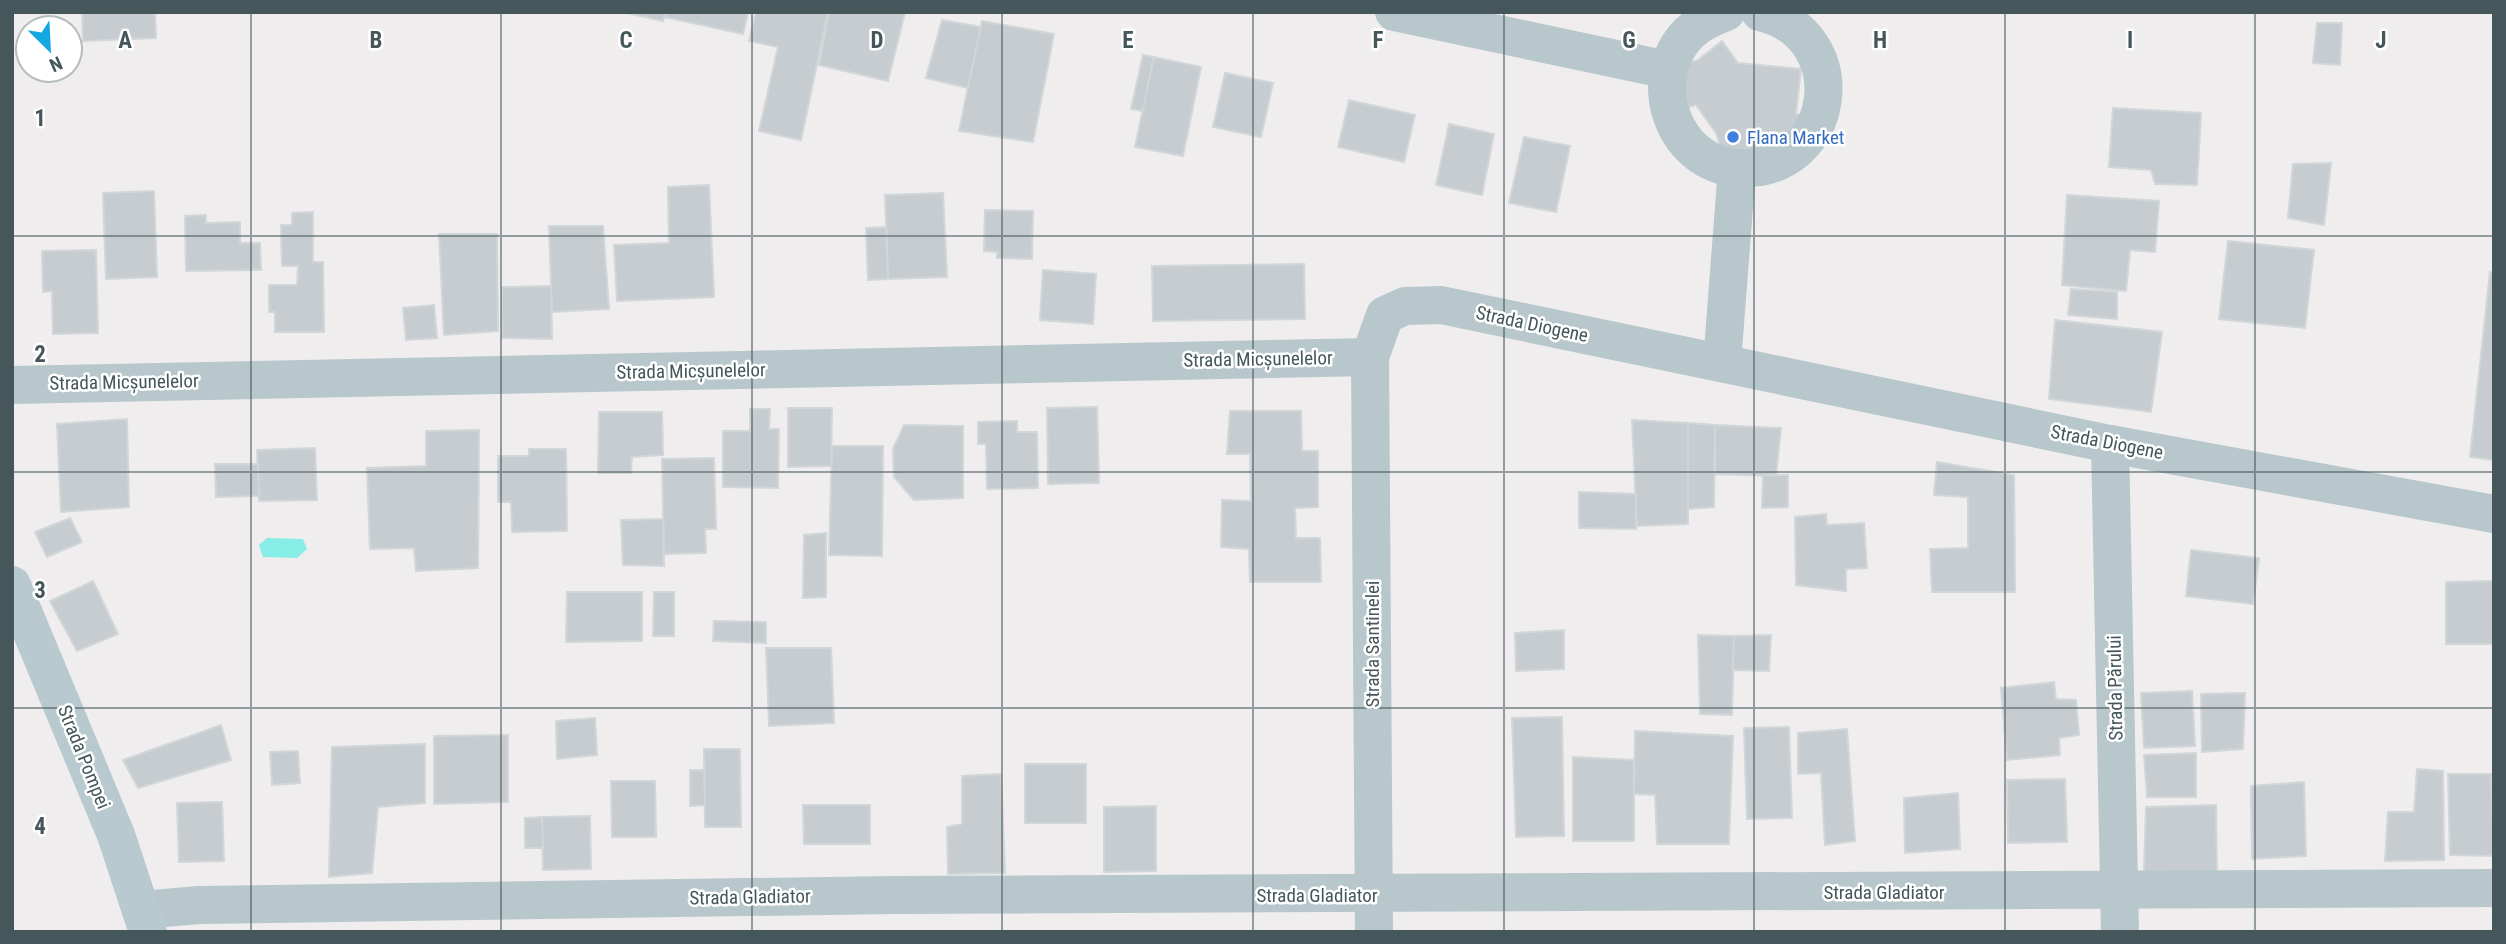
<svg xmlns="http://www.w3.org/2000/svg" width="2506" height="944" font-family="'Roboto Condensed',sans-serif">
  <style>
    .water { fill: #86eee6 }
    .building { fill: #c7ccd0; stroke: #d1d6d9; stroke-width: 2 }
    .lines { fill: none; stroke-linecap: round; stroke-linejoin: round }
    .street { stroke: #b8c7cb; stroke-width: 38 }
    .secondary { stroke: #b8cad0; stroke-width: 38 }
    .grid { fill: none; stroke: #45575b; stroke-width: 2; stroke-opacity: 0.55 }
    .shop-dot { fill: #3f7fe0; stroke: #fff; stroke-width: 2.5 }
    .labels { text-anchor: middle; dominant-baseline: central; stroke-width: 5; stroke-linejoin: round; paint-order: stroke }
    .shop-label { font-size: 19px; fill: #366cbe; stroke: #fff; text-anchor: start }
    .street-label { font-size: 19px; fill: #45575b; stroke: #fff }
    .grid-label { font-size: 23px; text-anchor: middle; font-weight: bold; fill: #45575b; stroke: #fff; stroke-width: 5; stroke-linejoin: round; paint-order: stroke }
  </style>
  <rect width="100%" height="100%" fill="#f0edee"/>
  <path class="water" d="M267,538l36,1 4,10 -10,9 -34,-1 -4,-12z"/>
  <g class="building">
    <path d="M82,12h73l1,26 -73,3z"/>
    <path d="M623,12h42l-2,9z"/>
    <path d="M666,12h82l-5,22 -78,-17z"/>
    <path d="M756,12h72l-27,128 -42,-9 19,-84 -29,-6z"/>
    <path d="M829,12h76l-17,69 -69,-16z"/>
    <path d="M942,20l39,7 -13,61 -42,-10z"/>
    <path d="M982,21l72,13 -21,108 -74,-11z"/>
    <path d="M2317,23h25l-2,42 -27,-2z"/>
    <path d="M1722,41l16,22 63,6 -5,45 11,1 -21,32 -62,11 -8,-25 -20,-28 -7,2 -12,-42 21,-5z"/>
    <path d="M1143,55l11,2 -11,54 -12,-2z"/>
    <path d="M1154,57l47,10 -18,89 -48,-9z"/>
    <path d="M1225,73l48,10 -12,54 -48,-10z"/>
    <path d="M1349,100l66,15 -11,47 -66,-15z"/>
    <path d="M2113,108l88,5 -4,72 -42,-1 -4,-14 -42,-3z"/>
    <path d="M1449,124l45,10 -12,61 -46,-10z"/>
    <path d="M1524,137l46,9 -14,66 -47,-9z"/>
    <path d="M2331,163l-7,62 -36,-7 5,-54z"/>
    <path d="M709,185l5,112 -97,4 -3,-56 55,-2 -1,-56z"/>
    <path d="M154,191l3,86 -51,2 -3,-86z"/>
    <path d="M943,193l4,84 -59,2 -3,-84z"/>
    <path d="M2067,195l92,6 -4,51 -25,-2 -4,41 -64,-6z"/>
    <path d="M985,210l48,1 -1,48 -35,-1v-6l-13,-1z"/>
    <path d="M313,212v50h10l1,70h-49v-20h-6v-27h28l1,-19h-16l-1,-41h11v-12z"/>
    <path d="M206,215v8l34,-1v21h20l1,27 -75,1 -1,-55z"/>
    <path d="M549,226h54l6,83 -57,3z"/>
    <path d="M886,227l2,52 -20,1 -2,-52z"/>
    <path d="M439,234h58l1,97 -54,4z"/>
    <path d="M2228,241l86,9 -9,78 -86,-9z"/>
    <path d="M96,250l2,83 -45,1 -1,-43 -9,1 -1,-41z"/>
    <path d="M1304,264l1,55 -152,2 -1,-55z"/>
    <path d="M1043,270l53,4 -3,50 -53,-4z"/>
    <path d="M2490,272l4,1v187l-24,-3z"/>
    <path d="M551,286l1,53 -50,-1v-51z"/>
    <path d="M2071,289l46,3v27l-49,-4z"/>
    <path d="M434,305l3,33 -31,2 -3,-32z"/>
    <path d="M2055,320l107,12 -11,80 -102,-13z"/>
    <path d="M1097,407l2,76 -51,1 -1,-76z"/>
    <path d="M788,408h44l-1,58 -43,1z"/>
    <path d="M750,409h20l-1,20h10l-1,59 -55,-1v-56h27z"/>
    <path d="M1230,411h71l1,40h16v56l-23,1 1,30h24l1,44h-71l-1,-33 -28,-2 1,-47 29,1 -1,-47h-23z"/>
    <path d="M599,412h63l1,43 -31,2 -1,16h-33z"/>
    <path d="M127,419l2,88 -68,5 -4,-88z"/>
    <path d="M1632,420l56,3v101l-51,2z"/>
    <path d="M1017,421v11h20l1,56 -51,1 -1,-45h-8v-22z"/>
    <path d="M1688,423l27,2 -1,82 -26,2z"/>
    <path d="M904,425l59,1v72l-49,2 -20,-23 -1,-28z"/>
    <path d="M1715,425l66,3 -5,48 -61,-2z"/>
    <path d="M479,430l-1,138 -62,3 -2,-23 -44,1 -3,-81 59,-2v-35z"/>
    <path d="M832,446h51l-1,110 -53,-1z"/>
    <path d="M315,448l2,52 -58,1 -2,-51z"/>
    <path d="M529,449h37l1,82 -55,1 -1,-30h-13v-46h31z"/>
    <path d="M714,458l2,71h-11l1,24 -42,1 -2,-95z"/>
    <path d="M1937,462l77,13 1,117h-83l-2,-43 38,-1v-51l-34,-2z"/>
    <path d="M215,464h43l1,32 -43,1z"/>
    <path d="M1763,475h25v32l-26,1z"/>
    <path d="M1579,492l57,2v35l-57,-1z"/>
    <path d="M1826,514l1,11 37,-2 3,45 -21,1v22l-50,-6 -1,-68z"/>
    <path d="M70,518l12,24 -35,15 -12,-25z"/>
    <path d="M663,519l1,47 -41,-1 -2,-45z"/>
    <path d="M826,533v64l-23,1 1,-63z"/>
    <path d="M2191,550l68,8 -6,46 -67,-8z"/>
    <path d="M93,581l25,53 -41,17 -27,-50z"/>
    <path d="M2494,581v63h-48v-62z"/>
    <path d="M567,592h75v49l-76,1z"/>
    <path d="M654,592h20v44h-21z"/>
    <path d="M714,621l52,1v21l-53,-2z"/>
    <path d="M1564,630v39l-48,2 -1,-38z"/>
    <path d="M1698,635l36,1 -2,79 -32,-1z"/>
    <path d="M1771,635l-2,36 -36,-1 1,-34z"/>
    <path d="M766,648h65l3,75 -65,3z"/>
    <path d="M2054,682l2,17 20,1 3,35 -20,3 1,17 -53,5 -6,-72z"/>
    <path d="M2192,691l3,55 -51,2 -3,-55z"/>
    <path d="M2245,693l-2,56 -41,3 -1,-58z"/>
    <path d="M1562,717l2,119 -48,1 -4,-119z"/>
    <path d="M595,718l2,37 -40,4 -1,-38z"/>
    <path d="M221,725l10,35 -93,28 -15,-28z"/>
    <path d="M1789,727l3,91 -45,1 -3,-91z"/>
    <path d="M1847,729l8,112 -30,4 -4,-72 -23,1v-41z"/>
    <path d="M1635,731l98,5 -4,108h-72l-2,-49 -21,-1z"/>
    <path d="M508,735v67l-74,2v-68z"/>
    <path d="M425,744v59l-47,4 -6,66 -43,4 3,-130z"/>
    <path d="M704,749h36l1,78h-36z"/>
    <path d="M298,751l2,32 -28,2 -2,-33z"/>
    <path d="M2196,753v44h-49l-3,-42z"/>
    <path d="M1573,757l61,3v81h-61z"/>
    <rect x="1025" y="764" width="61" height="59"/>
    <path d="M2417,769l26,2 1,89 -59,1 3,-49h26z"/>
    <path d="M690,770h14l1,35 -15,1z"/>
    <path d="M1001,774l4,99 -57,1 -1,-47 15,-3v-48z"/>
    <path d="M2448,774h43l3,82 -44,-1z"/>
    <path d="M2065,779l2,63 -59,1 -1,-63z"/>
    <path d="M611,781h44l1,56h-44z"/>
    <path d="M2304,782l2,74 -54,3 -1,-73z"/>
    <path d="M1958,793l2,56 -55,4 -1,-55z"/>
    <path d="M222,802l2,59 -45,1 -2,-59z"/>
    <path d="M803,805h67v39h-66z"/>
    <path d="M2216,805l1,70 -73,-3 2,-65z"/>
    <path d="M1156,806v65l-52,1v-65z"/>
    <path d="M590,816l1,53 -48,1 -1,-53z"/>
    <path d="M542,817l1,31h-18v-30z"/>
  </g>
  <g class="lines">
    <g class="street">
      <path d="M1394,12l274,58"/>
      <path d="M1726,12c-13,5 -27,11 -37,21 -45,45 -17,132 50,135 98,5 118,-133 21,-156"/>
      <path d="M1722,363l15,-195"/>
      <path d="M12,385l1358,-28"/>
      <path d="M2110,444l10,488"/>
      <path d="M141,910l58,-5 695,-10 1600,-7"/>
      <path d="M1374,932l-4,-575 15,-42 20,-9 36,-1 669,139 384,70"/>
    </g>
    <path class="secondary" d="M12,585l104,250 32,97"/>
  </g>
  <path class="grid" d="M251,12v920M501,12v920M752,12v920M1002,12v920M1253,12v920M1504,12v920M1754,12v920M2005,12v920M2255,12v920M12,236h2482M12,472h2482M12,708h2482"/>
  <circle class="shop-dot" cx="1733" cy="137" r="7"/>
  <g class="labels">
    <g class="shop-label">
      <text x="1747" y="137">Flana Market</text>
    </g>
    <g class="street-label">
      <text transform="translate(1532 324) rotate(12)">Strada Diogene</text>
      <text transform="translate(1258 359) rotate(-1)">Strada Micșunelelor</text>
      <text transform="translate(691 371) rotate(-1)">Strada Micșunelelor</text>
      <text transform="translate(124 382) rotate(-1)">Strada Micșunelelor</text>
      <text transform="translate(2107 442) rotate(11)">Strada Diogene</text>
      <text transform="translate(1372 644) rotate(-90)">Strada Santinelei</text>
      <text transform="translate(2115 688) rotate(-91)">Strada Părului</text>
      <text transform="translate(84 757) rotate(68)">Strada Pompei</text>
      <text x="1884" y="892">Strada Gladiator</text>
      <text x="1317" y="895">Strada Gladiator</text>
      <text transform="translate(750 897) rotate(-1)">Strada Gladiator</text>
    </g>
  </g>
  <g class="grid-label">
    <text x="125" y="48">A</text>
    <text x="376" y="48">B</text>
    <text x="626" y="48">C</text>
    <text x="877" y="48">D</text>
    <text x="1128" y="48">E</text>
    <text x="1378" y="48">F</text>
    <text x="1629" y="48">G</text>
    <text x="1880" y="48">H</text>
    <text x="2130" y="48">I</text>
    <text x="2381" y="48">J</text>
    <text x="40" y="126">1</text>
    <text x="40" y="362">2</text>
    <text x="40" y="598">3</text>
    <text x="40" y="834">4</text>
  </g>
  <rect width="2506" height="944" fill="none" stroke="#45575b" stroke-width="28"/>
  <g transform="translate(49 49) rotate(156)"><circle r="33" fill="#ffffff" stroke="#b5bcbd" stroke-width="2"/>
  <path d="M0-5L12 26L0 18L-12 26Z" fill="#14a8e3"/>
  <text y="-10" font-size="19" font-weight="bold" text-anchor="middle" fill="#45575b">N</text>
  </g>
</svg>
